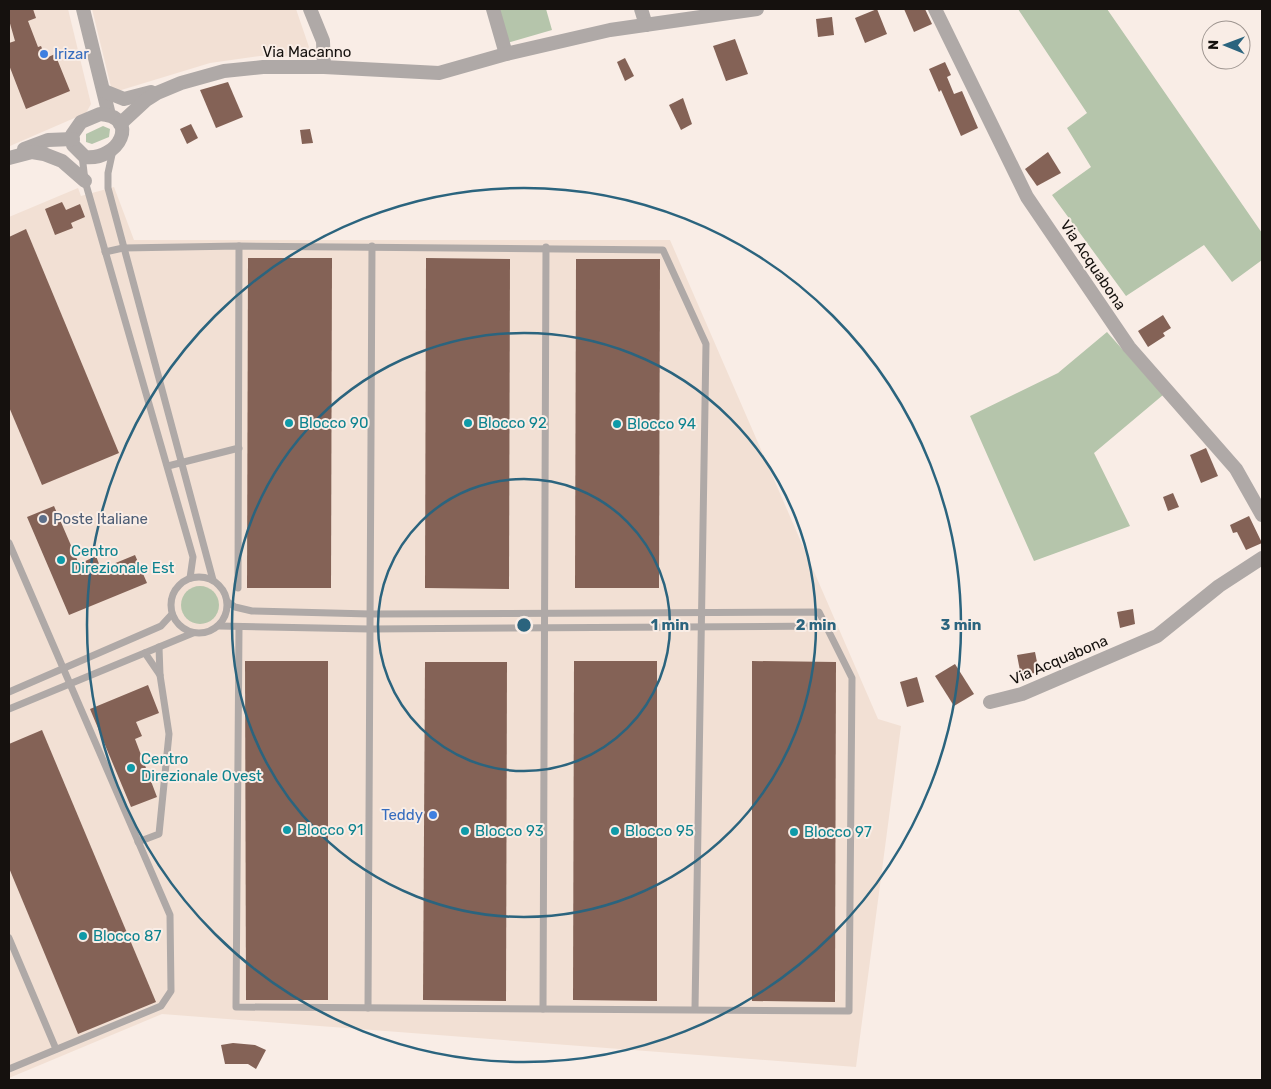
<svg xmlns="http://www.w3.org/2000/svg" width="1271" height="1089" font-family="Rubik,sans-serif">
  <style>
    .built { fill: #f2e0d4 }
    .green { fill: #b5c5ab }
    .building { fill: #846256 }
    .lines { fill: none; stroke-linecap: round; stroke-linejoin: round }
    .service { stroke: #afa9a7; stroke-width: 7 }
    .minor { stroke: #afa9a7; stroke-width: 14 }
    .ring { fill: none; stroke: #2b647e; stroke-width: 2.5 }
    .shop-dot { fill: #3f7fe0; stroke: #f9ede6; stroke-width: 2 }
    .culture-dot { fill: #0f9aa8; stroke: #f9ede6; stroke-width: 2 }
    .service-dot { fill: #5c6f8a; stroke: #f9ede6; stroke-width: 2 }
    .labels { text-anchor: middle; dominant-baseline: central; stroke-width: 4; stroke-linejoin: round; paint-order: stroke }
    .street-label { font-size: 15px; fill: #15110e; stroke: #f9ede6 }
    .shop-label { font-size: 15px; fill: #366cbe; stroke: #f9ede6; text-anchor: start }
    .culture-label { font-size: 15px; fill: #0d838f; stroke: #f9ede6; text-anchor: start }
    .service-label { font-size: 15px; fill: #4e5e75; stroke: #f9ede6; text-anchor: start }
    .centre { fill: #2b647e; stroke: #f9ede6; stroke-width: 2.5 }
    .ring-label { font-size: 15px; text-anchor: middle; font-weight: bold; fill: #2b647e; stroke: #f9ede6; stroke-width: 4; stroke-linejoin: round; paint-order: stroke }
  </style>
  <rect width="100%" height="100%" fill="#f9ede6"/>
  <g class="built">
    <path d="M9,9h59l23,95 -5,9 -76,33z"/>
    <path d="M92,9h204l13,38 -6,9h-43l-50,7 -92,28 -7,-4z"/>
    <path d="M114,187l20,53h536l208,479 23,7 -45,341 -694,-53 -153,64v-861l69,-29 3,8z"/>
  </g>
  <g class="green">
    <path d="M498,9h48l6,21 -45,13z"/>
    <path d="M1018,9h89l155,224v27l-30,22 -28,-37 -78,51 -74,-101 39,-28 -24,-39 20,-15z"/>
    <path d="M103,126l7,3 -1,8 -17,7 -6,-2v-8z"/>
    <path d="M1107,332l56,63 -69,58 36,73 -96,35 -64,-145 88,-43z"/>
    <circle cx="200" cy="605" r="19"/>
  </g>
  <g class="building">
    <path d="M9,9h24l3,9 -8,3 10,26 3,-1 5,12 9,-4 15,37 -44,18 -17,-44v-22l6,-2 -6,-21z"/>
    <path d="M877,9l10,25 -22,9 -10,-25z"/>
    <path d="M904,9h21l7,15 -18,8z"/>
    <path d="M832,17l2,18 -16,2 -2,-18z"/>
    <path d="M735,39l13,35 -22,7 -13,-35z"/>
    <path d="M625,58l9,18 -9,5 -8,-19z"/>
    <path d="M945,62l6,13 -4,2 7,17 8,-3 16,37 -17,8 -20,-46 -2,2 -10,-23z"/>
    <path d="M228,82l15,35 -27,11 -16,-38z"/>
    <path d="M683,98l9,26 -11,6 -12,-25z"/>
    <path d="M191,124l7,14 -11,6 -7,-15z"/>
    <path d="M310,129l3,14 -11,1 -2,-14z"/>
    <path d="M1048,152l13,21 -24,13 -12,-17z"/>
    <path d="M62,202l4,8 14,-6 5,13 -14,6 2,5 -18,7 -10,-26z"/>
    <path d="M26,229l93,224 -77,32 -33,-78v-170z"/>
    <path d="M248,258h84l-1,330h-84z"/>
    <path d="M426,258l84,1 -1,330 -84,-1z"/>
    <path d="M576,259h84l-1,329h-84z"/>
    <path d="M1163,315l8,13 -8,5 2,3 -17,11 -10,-16z"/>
    <path d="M1206,448l12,28 -17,7 -11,-28z"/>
    <path d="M1173,493l6,14 -11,4 -5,-14z"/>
    <path d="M54,506l25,58 17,-8 5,13 34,-14 12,28 -78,32 -42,-98z"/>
    <path d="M1249,516l13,27 -16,7 -9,-18 -4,1 -3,-8z"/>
    <path d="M1133,609l2,15 -15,4 -3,-16z"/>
    <path d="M1035,652l4,20 -18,4 -4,-21z"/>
    <path d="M245,661h83v339h-82z"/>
    <path d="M574,661h83v340l-84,-1z"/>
    <path d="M752,661l84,1 -1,340 -83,-1z"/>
    <path d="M425,662h82l-1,339 -83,-1z"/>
    <path d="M955,664l19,30 -20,12 -19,-30z"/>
    <path d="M917,677l7,25 -17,5 -7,-25z"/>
    <path d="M148,685l11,28 -23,9 6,14 -7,3 22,58 -26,10 -41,-98z"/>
    <path d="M42,730l114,272 -78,32 -69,-166v-124z"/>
    <path d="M233,1043l22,2 11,5 -10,19 -8,-5h-23l-4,-19z"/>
  </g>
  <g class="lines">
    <g class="service">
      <path d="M113,150l-5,23v15l105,392"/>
      <path d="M82,155l3,26 108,376 -3,21"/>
      <path d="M105,252l18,-4 116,-2 424,4 43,94 -11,665"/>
      <path d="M168,466l71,-18"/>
      <path d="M9,543l161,372 1,76 -10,15 -152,63"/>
      <circle cx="199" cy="605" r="28"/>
      <path d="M238,588l1,-342"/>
      <path d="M228,602l7,5 17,4 118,3 449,-2 33,66 -3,333 -613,-4 3,-379"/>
      <path d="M219,626l151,3 456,-3"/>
      <path d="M145,653l15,22"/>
      <path d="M9,692l152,-66 11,-12"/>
      <path d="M9,709l184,-76"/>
      <path d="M138,842l21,-8 10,-100 -9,-59 -1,-28"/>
      <path d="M9,938l47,111"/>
      <path d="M368,1008l4,-762"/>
      <path d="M543,1009l3,-762"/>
    </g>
    <g class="minor">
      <path d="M83,9l26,106"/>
      <path d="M310,9l13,32 1,26"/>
      <path d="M493,9l13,45"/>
      <path d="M641,9l5,16"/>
      <path d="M935,9l92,188 102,150 107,122 26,46"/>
      <path d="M104,91l20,8 27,-7"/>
      <path d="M100,114c41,3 19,47 -15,43l-12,-12 -1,-10 9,-13z"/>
      <path d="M120,124l26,-24 11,-7 24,-10 43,-12 39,-4h61l115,6 67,-19 104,-24 147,-21"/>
      <path d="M24,149l24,-9 25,-1"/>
      <path d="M9,158l23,-6 12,2 18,7 23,20"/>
      <path d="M990,702l32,-8 135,-58 62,-50 43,-28"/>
    </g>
  </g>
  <g class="ring">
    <circle cx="524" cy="625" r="146"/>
    <circle cx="524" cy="625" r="292"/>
    <circle cx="524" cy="625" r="437"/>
  </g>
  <g class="shop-dot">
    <circle cx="44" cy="54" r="5"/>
    <circle cx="433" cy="815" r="5"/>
  </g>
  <g class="culture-dot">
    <circle cx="289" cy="423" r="5"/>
    <circle cx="468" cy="423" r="5"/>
    <circle cx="617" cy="424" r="5"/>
    <circle cx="61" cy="560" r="5"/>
    <circle cx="131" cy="768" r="5"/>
    <circle cx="287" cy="830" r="5"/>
    <circle cx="465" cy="831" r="5"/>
    <circle cx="615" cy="831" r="5"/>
    <circle cx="794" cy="832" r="5"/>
    <circle cx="83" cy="936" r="5"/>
  </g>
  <circle class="service-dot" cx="43" cy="519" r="5"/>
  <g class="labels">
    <g class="street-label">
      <text x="307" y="52">Via Macanno</text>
      <text transform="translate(1093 265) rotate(56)">Via Acquabona</text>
      <text transform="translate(1059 660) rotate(-23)">Via Acquabona</text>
    </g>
    <g class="shop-label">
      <text x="54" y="54">Irizar</text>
      <text x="423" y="815" text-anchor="end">Teddy</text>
    </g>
    <g class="culture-label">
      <text x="299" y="423">Blocco 90</text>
      <text x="478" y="423">Blocco 92</text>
      <text x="627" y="424">Blocco 94</text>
      <text x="71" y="551">Centro<tspan x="71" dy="17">Direzionale Est</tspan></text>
      <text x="141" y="759">Centro<tspan x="141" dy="17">Direzionale Ovest</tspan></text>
      <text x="297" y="830">Blocco 91</text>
      <text x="475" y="831">Blocco 93</text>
      <text x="625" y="831">Blocco 95</text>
      <text x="804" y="832">Blocco 97</text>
      <text x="93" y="936">Blocco 87</text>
    </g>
    <g class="service-label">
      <text x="53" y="519">Poste Italiane</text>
    </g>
  </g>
  <circle cx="524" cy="625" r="8" class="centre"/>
  <g class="ring-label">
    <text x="670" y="630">1 min</text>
    <text x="816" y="630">2 min</text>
    <text x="961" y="630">3 min</text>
  </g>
  <rect width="1271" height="1089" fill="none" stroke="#15110e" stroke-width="20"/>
  <g transform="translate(1226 45) rotate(271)"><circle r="24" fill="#f9ede6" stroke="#9e9590"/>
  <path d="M0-4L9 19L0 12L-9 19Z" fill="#2b647e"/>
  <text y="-8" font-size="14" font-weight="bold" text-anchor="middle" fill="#15110e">N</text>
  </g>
</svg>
